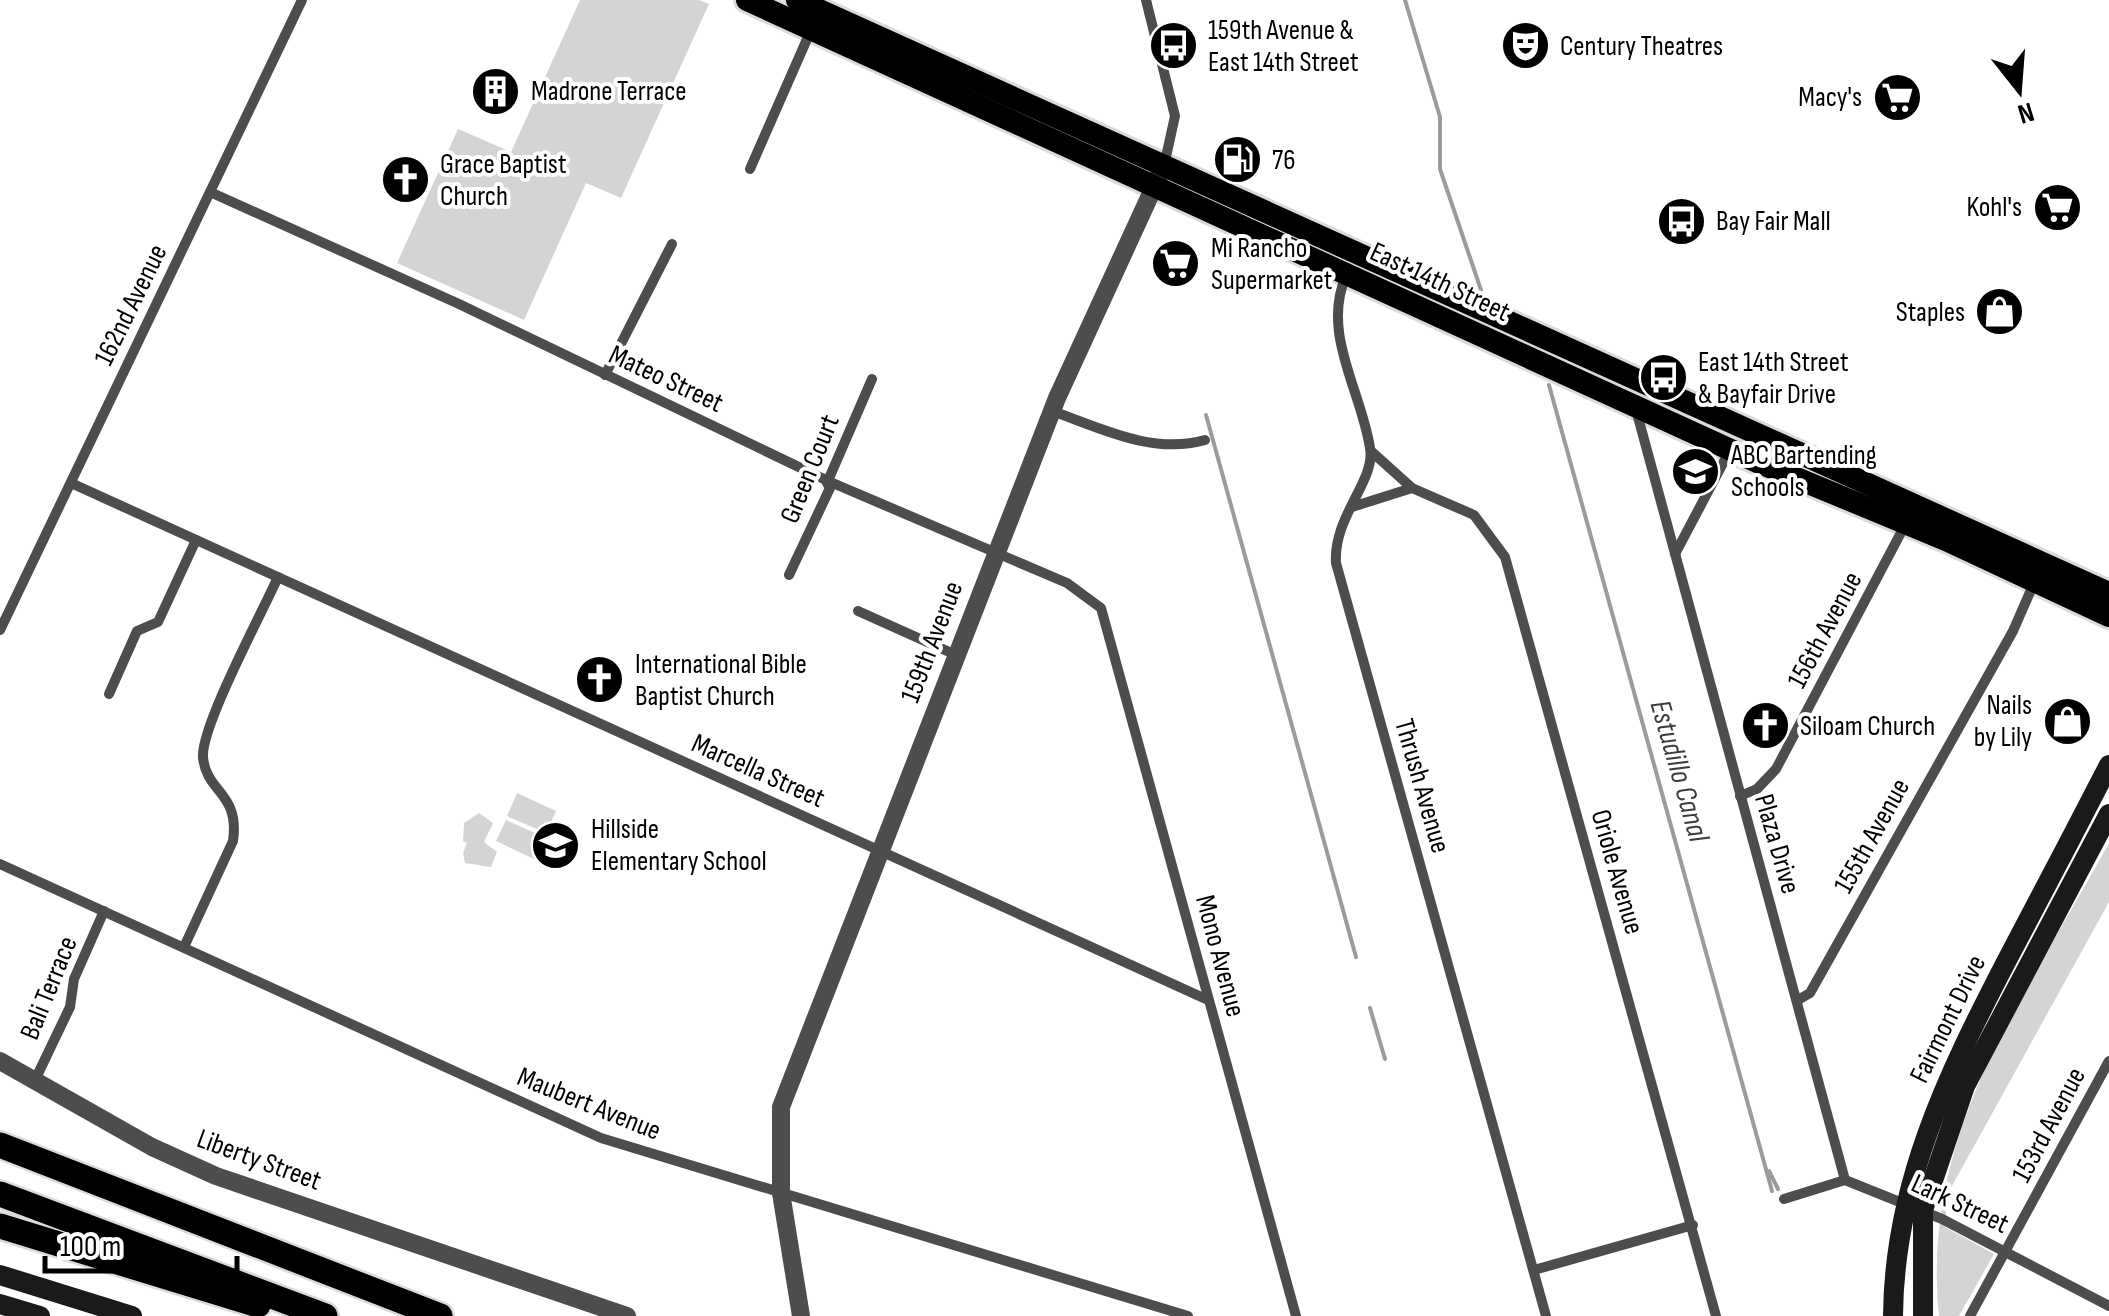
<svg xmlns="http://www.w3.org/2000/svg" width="2109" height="1316" font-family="'Sofia Sans Condensed',sans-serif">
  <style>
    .green { fill: #d4d4d4 }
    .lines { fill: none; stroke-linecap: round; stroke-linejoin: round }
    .stream { stroke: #9b9b9b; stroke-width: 4 }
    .primary-casing { stroke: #dbdbdb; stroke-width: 28 }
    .motorway-casing { stroke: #dbdbdb; stroke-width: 30 }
    .minor { stroke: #4d4d4d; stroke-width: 10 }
    .tertiary { stroke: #4d4d4d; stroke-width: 18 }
    .secondary { stroke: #1a1a1a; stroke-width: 20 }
    .primary { stroke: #000; stroke-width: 22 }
    .motorway { stroke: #000; stroke-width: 25 }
    .labels { text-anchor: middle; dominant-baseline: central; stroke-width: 8; stroke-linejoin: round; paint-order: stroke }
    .poi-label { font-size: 28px; fill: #000; stroke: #fff; text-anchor: start }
    .street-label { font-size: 28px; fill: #000; stroke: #fff }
    .water-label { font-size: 30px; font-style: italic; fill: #3c3c3c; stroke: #fff }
  </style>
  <rect width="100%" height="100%" fill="#fff"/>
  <g class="green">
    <path d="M580,0h119l10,4 -88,194 -35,-15 -62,137 -127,-57 61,-134 53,23z"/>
    <path d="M517,793l39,18 -10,22 -39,-17z"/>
    <path d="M479,813l14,10 -9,19 13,10 -6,15 -26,-4 -2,-10 4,-10 -4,-2 1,-18z"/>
    <path d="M506,820l38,17 -10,22 -38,-18z"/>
    <path d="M2109,843v59l-162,293 -2,32 49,27 -35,62h-20c-19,-184 86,-319 170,-473z"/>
  </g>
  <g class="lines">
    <g class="stream">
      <path d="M1405,0l35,117v52l41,121"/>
      <path d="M1549,385l223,806"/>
      <path d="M1206,415l150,542"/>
      <path d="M1370,1008l15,51"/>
      <path d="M1769,1171l9,18"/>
    </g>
    <defs>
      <g id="primary">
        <path d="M747,0l1008,461 191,79 163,76"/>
        <path d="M797,0l1312,593"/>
      </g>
      <g id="motorway">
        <path d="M0,1145l440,171"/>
        <path d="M0,1194l325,122"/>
        <path d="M0,1226l258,79"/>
      </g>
    </defs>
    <use href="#primary" class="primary-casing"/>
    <use href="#motorway" class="motorway-casing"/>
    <g class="minor">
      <path d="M1146,0l29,116 -11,50"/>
      <path d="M750,169l61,-139"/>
      <path d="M210,192l249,112 369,177 239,102 34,25 195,708"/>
      <path d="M1346,276c-25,57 15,114 24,172 6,33 -37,68 -34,115l210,753"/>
      <path d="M605,375l67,-131"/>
      <path d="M1635,406l210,774"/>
      <path d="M1052,411c49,17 100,44 153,29"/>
      <path d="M1372,452l40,36 62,27 31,42 211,759"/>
      <path d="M71,483l1137,517"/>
      <path d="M1352,507l60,-19"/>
      <path d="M1675,554l55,-104"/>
      <path d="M789,575l41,-87 -3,-5 45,-104"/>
      <path d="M858,611l98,44"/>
      <path d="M0,630l302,-630"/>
      <path d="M109,694l28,-63 21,-9 38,-82"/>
      <path d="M1740,796l17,-7 19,-20 129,-244"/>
      <path d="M0,864l601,274 587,178"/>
      <path d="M184,947l49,-106c7,-49 -27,-48 -30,-84 -2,-31 60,-146 75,-180"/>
      <path d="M1798,1000l12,-7 203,-362 21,-48"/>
      <path d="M35,1080l35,-73 4,-28 30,-68"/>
      <path d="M1784,1199l61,-19 97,39 167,87"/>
      <path d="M1534,1270l159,-45"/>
      <path d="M1970,1316l139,-255"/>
    </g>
    <g class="tertiary">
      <path d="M0,1061l152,86 64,29 411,140"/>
      <path d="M801,1316l-20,-123v-86l276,-709 102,-222"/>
    </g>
    <g class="secondary">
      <path d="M0,1275l132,41"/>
      <path d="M0,1304l40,12"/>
      <path d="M1893,1316c1,-131 54,-240 113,-354 35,-66 69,-131 103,-197"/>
      <path d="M1923,1316v-106l42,-124 144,-272"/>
    </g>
    <use href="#primary" class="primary"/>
    <use href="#motorway" class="motorway"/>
  </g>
  <defs>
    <symbol id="bus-disc" viewBox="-11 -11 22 22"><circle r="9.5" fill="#000" stroke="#fff"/><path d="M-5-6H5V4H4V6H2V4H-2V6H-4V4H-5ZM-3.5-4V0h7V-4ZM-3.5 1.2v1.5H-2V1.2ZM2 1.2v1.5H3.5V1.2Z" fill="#fff"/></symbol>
    <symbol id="theatre-disc" viewBox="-11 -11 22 22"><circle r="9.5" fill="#000" stroke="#fff"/><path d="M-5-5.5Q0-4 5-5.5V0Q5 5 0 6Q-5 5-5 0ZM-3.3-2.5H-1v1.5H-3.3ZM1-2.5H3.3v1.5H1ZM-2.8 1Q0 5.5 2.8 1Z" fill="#fff"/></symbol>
    <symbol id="building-disc" viewBox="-11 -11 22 22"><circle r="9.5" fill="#000" stroke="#fff"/><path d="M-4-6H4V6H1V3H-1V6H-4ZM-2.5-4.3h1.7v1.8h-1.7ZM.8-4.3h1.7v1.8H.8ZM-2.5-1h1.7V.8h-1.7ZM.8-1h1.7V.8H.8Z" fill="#fff"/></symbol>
    <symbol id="supermarket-disc" viewBox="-11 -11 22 22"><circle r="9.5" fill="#000" stroke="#fff"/><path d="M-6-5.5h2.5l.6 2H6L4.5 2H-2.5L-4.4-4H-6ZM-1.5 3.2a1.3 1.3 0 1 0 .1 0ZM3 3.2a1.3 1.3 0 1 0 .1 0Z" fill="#fff"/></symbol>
    <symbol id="fuel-disc" viewBox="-11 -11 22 22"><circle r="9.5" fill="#000" stroke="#fff"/><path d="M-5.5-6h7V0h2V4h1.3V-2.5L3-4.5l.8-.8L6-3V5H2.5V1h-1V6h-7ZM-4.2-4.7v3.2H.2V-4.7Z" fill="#fff"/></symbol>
    <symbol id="church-disc" viewBox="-11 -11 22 22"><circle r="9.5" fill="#000" stroke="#fff"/><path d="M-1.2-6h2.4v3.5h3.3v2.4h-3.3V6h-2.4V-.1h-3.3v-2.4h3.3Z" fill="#fff"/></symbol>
    <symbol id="shop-disc" viewBox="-11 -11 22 22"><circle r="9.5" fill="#000" stroke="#fff"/><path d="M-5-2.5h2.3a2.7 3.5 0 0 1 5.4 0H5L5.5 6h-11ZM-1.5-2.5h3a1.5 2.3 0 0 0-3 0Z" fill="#fff"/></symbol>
    <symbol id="school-disc" viewBox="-11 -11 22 22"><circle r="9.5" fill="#000" stroke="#fff"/><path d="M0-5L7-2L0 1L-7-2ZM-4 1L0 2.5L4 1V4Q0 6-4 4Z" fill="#fff"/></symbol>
  </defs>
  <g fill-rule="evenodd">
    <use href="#bus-disc" x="1146" y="18" width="55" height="55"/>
    <use href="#theatre-disc" x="1498" y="18" width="55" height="55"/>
    <use href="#building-disc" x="468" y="64" width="55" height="55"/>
    <use href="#supermarket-disc" x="1870" y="70" width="55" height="55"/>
    <use href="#fuel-disc" x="1210" y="132" width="55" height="55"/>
    <use href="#church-disc" x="378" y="152" width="55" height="55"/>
    <use href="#supermarket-disc" x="2030" y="180" width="55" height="55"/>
    <use href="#bus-disc" x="1654" y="194" width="55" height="55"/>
    <use href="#supermarket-disc" x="1148" y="236" width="55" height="55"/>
    <use href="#shop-disc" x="1972" y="284" width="55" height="55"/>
    <use href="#bus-disc" x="1636" y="350" width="55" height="55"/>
    <use href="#school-disc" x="1668" y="444" width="55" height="55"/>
    <use href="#church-disc" x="572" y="652" width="55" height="55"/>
    <use href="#shop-disc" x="2040" y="694" width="55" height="55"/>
    <use href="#church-disc" x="1738" y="698" width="55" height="55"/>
    <use href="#school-disc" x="528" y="818" width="55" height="55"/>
  </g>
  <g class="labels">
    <g class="poi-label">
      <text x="1208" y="30">159th Avenue &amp;<tspan x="1208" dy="32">East 14th Street</tspan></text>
      <text x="1560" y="46">Century Theatres</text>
      <text x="531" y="91">Madrone Terrace</text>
      <text x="1862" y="97" text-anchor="end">Macy's</text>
      <text x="1272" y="160">76</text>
      <text x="440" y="164">Grace Baptist<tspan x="440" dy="32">Church</tspan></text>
      <text x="2022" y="207" text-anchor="end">Kohl's</text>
      <text x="1716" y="221">Bay Fair Mall</text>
      <text x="1211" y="248">Mi Rancho<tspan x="1211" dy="32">Supermarket</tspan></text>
      <text x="1965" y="312" text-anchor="end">Staples</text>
      <text x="1698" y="362">East 14th Street<tspan x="1698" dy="32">&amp; Bayfair Drive</tspan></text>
      <text x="1731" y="455">ABC Bartending<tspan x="1731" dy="32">Schools</tspan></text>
      <text x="635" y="664">International Bible<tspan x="635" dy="32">Baptist Church</tspan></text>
      <text x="2032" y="705" text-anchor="end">Nails<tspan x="2032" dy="32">by Lily</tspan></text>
      <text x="1800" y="726">Siloam Church</text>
      <text x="591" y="829">Hillside<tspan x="591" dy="32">Elementary School</tspan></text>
    </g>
    <g class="street-label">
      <text transform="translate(1440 282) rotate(25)">East 14th Street</text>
      <text transform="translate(131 305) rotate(-64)">162nd Avenue</text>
      <text transform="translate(666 379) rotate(25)">Mateo Street</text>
      <text transform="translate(810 469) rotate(-68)">Green Court</text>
      <text transform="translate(1825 630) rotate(-62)">156th Avenue</text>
      <text transform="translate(932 642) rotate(-69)">159th Avenue</text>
      <text transform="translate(758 771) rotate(24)">Marcella Street</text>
      <text transform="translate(1422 786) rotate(74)">Thrush Avenue</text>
      <text transform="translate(1872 836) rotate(-61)">155th Avenue</text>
      <text transform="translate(1777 844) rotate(74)">Plaza Drive</text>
      <text transform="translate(1617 872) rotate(74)">Oriole Avenue</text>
      <text transform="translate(1220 956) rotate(75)">Mono Avenue</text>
      <text transform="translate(49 988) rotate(-68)">Bali Terrace</text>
      <text transform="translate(1948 1019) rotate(-64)">Fairmont Drive</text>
      <text transform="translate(589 1104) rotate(22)">Maubert Avenue</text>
      <text transform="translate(2049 1125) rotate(-62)">153rd Avenue</text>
      <text transform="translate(259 1160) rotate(20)">Liberty Street</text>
      <text transform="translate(1960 1204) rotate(25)">Lark Street</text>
    </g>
    <g class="water-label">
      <text transform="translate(1679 771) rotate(74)">Estudillo Canal</text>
    </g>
  </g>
  <g transform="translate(2019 90) rotate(163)" stroke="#ffffff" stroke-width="8" paint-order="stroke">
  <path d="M0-8L18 38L0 25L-18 38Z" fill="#000000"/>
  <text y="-15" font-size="28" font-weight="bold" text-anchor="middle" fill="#000000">N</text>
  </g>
  <path d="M45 1256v15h192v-15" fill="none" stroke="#000000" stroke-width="5"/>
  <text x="60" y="1256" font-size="30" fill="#000000" stroke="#ffffff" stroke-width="8" paint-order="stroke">100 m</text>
</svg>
